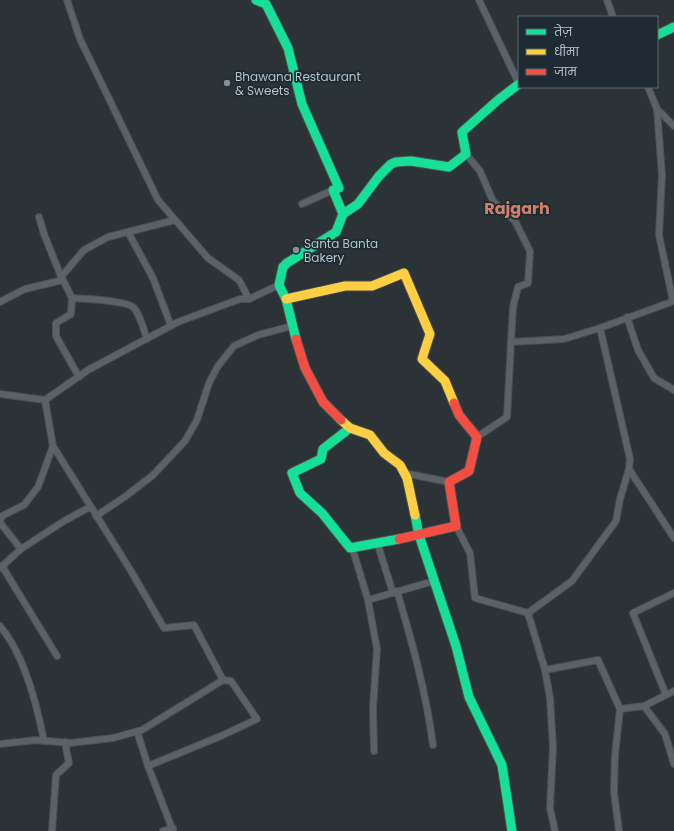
<svg xmlns="http://www.w3.org/2000/svg" width="674" height="831" font-family="Poppins,'Noto Sans Devanagari',sans-serif">
  <style>
    .lines { fill: none; stroke-linecap: round; stroke-linejoin: round }
    .street-casing { stroke: #484f52; stroke-width: 8 }
    .fast-casing { stroke: #484f52; stroke-width: 11 }
    .slow-casing { stroke: #484f52; stroke-width: 11 }
    .jam-casing { stroke: #484f52; stroke-width: 11 }
    .street { stroke: #5b6165; stroke-width: 6 }
    .fast { stroke: #16e098; stroke-width: 9 }
    .slow { stroke: #ffcf43; stroke-width: 9 }
    .jam { stroke: #f24e42; stroke-width: 9 }
    .poi-dot { fill: #858f95; stroke: #1e2b32; stroke-width: 1.5 }
    .labels { text-anchor: middle; dominant-baseline: central; stroke-width: 3.5; stroke-linejoin: round; paint-order: stroke }
    .poi-label { font-size: 12px; fill: #b5c0c8; stroke: #1e2b32; text-anchor: start }
    .district-label { font-size: 16px; font-weight: bold; fill: #d08068; stroke: #1e2b32 }
  </style>
  <rect width="100%" height="100%" fill="#2b3337"/>
  <g class="lines">
    <defs>
      <g id="street">
        <path d="M67,0l13,39 78,161 50,58 31,22 10,19"/>
        <path d="M479,0l40,84"/>
        <path d="M607,0l6,17"/>
        <path d="M648,87l9,22 17,17"/>
        <path d="M657,109l5,66 -3,60 14,66"/>
        <path d="M466,154l14,17 13,30 22,20 15,30 -2,32 -10,4 -5,20 -2,35"/>
        <path d="M302,204l31,-14"/>
        <path d="M39,217l5,17 16,40 12,24 -1,16 -15,9v13l23,41"/>
        <path d="M128,232l25,46 18,48"/>
        <path d="M61,277l23,-27 24,-13 67,-17"/>
        <path d="M72,298c12,1 55,2 62,10 7,8 9,21 13,31"/>
        <path d="M0,302l25,-13 38,-9"/>
        <path d="M627,317l11,33 16,28 20,12"/>
        <path d="M0,394l45,6 8,46 78,125 33,57 30,-3 29,55 8,1 26,38 -36,17 -73,30"/>
        <path d="M45,400l43,-30 90,-48 62,-23h9l30,-14"/>
        <path d="M477,437l30,-20 4,-75 53,-3 36,-11"/>
        <path d="M629,469l45,69"/>
        <path d="M404,473l45,9"/>
        <path d="M96,516l30,-20 27,-21 32,-34 12,-21 12,-37 9,-17 16,-20 24,-11 34,-9"/>
        <path d="M0,522l2,-6 22,-11 14,-18 15,-41"/>
        <path d="M0,525h2l19,24 43,-28 26,-14"/>
        <path d="M456,526l14,27 5,45 53,15 44,-32 44,-60 4,-22 9,-30 1,-10 -30,-131 74,-27"/>
        <path d="M377,542l16,51"/>
        <path d="M352,547l16,53 66,-19"/>
        <path d="M2,566l55,90"/>
        <path d="M0,568l21,-19"/>
        <path d="M397,591c15,51 29,101 36,154"/>
        <path d="M368,600l9,49 -4,59 1,43"/>
        <path d="M528,613l17,57 5,28 3,49 -3,61 5,23"/>
        <path d="M0,626c24,28 37,79 44,115"/>
        <path d="M545,670l53,-10 22,49 -5,46 -1,37 5,39"/>
        <path d="M666,695l-33,-82 41,-20"/>
        <path d="M644,706l30,-15"/>
        <path d="M620,709l24,-3 21,28 9,30"/>
        <path d="M137,731l11,35 25,65"/>
        <path d="M0,744l36,-4 34,3 43,-5 29,-8 81,-50"/>
        <path d="M52,831l4,-56 13,-12 -4,-21"/>
        <path d="M163,831l10,-3"/>
      </g>
      <g id="fast">
        <path d="M256,0l10,4 22,44 14,56 37,84 -6,2 10,24"/>
        <path d="M657,35l17,-8"/>
        <path d="M296,339l-10,-40 -7,-14 4,-18 4,-4 49,-31 7,-18 15,-10 21,-28 12,-12 5,-2 15,-1 38,6 17,-13 -4,-22 36,-32 21,-16"/>
        <path d="M350,428l-27,21 -2,10 -29,14 8,20 22,20 28,35 49,-9"/>
        <path d="M415,515l4,20 37,111 13,51 33,68 10,66"/>
      </g>
      <g id="slow">
        <path d="M286,299l59,-13h27l32,-13 26,61 -8,25 23,22 9,22"/>
        <path d="M341,420l9,8 20,7 14,18 16,12 7,13 8,37"/>
      </g>
      <g id="jam">
        <path d="M296,339l9,29 18,34 18,18"/>
        <path d="M399,539l57,-13 -7,-44 20,-11 8,-34 -18,-22 -5,-12"/>
      </g>
    </defs>
    <use href="#street" class="street-casing"/>
    <use href="#fast" class="fast-casing"/>
    <use href="#slow" class="slow-casing"/>
    <use href="#jam" class="jam-casing"/>
    <use href="#street" class="street"/>
    <use href="#fast" class="fast"/>
    <use href="#slow" class="slow"/>
    <use href="#jam" class="jam"/>
  </g>
  <g class="poi-dot">
    <circle cx="227" cy="83" r="4"/>
    <circle cx="296" cy="250" r="4"/>
  </g>
  <g class="labels">
    <g class="poi-label">
      <text x="235" y="76">Bhawana Restaurant<tspan x="235" dy="14">&amp; Sweets</tspan></text>
      <text x="304" y="243">Santa Banta<tspan x="304" dy="14">Bakery</tspan></text>
    </g>
    <g class="district-label">
      <text x="517" y="208">Rajgarh</text>
    </g>
  </g>
  <rect x="518" y="16" width="140" height="72" fill="#1e2b32" stroke="#5a676e"/>
  <rect x="526" y="29" width="20" height="6" fill="#16e098" stroke="#5a676e"/>
  <text x="554" y="36" font-size="12" fill="#b5c0c8">तेज़</text>
  <rect x="526" y="49" width="20" height="6" fill="#ffcf43" stroke="#5a676e"/>
  <text x="554" y="56" font-size="12" fill="#b5c0c8">धीमा</text>
  <rect x="526" y="69" width="20" height="6" fill="#f24e42" stroke="#5a676e"/>
  <text x="554" y="76" font-size="12" fill="#b5c0c8">जाम</text>
</svg>
